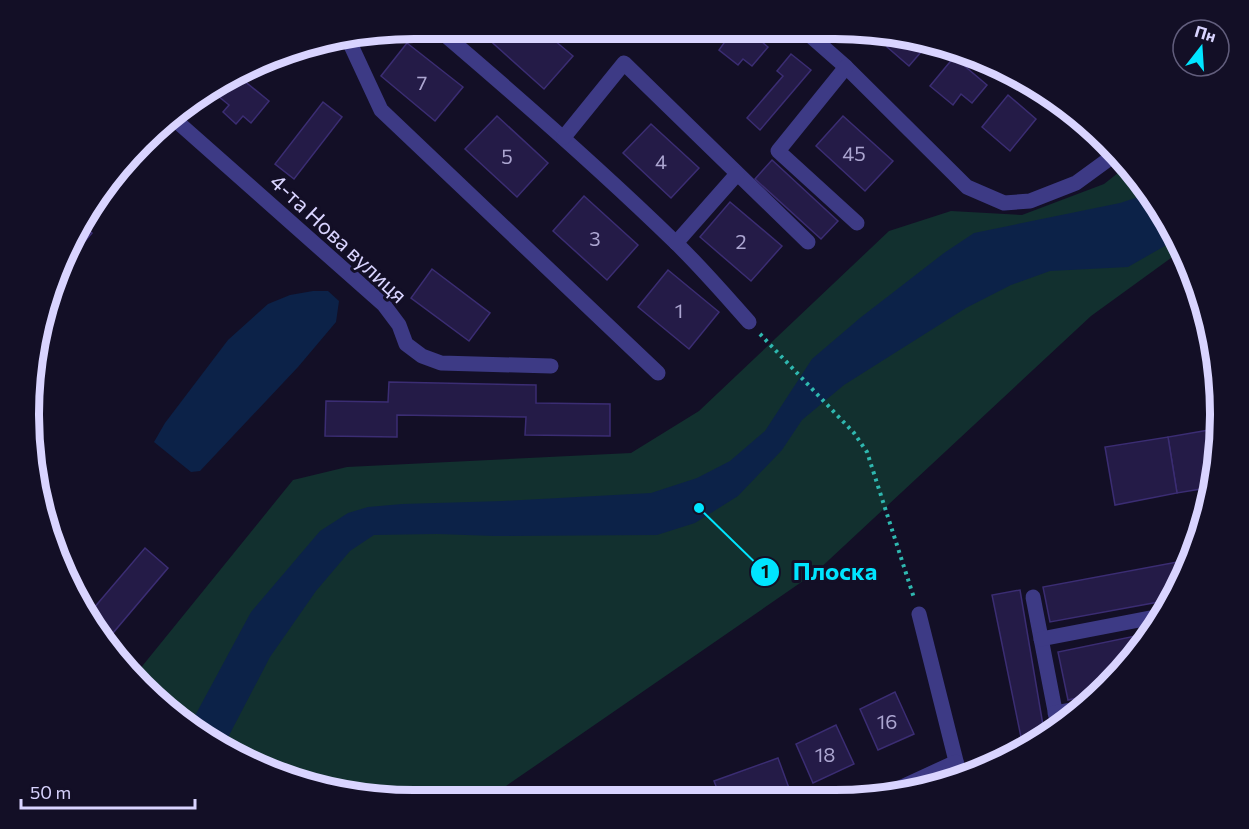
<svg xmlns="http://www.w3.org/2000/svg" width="1249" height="829" font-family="Commissioner,sans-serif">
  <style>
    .green { fill: #12302f }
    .water { fill: #0c2248 }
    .building { fill: #241b47; stroke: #3b2d73; stroke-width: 1.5 }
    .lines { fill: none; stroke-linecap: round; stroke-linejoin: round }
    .path { stroke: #2fb8b0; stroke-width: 4; stroke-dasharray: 3 4.5; stroke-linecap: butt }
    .minor { stroke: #3d3a85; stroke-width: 15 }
    .labels { text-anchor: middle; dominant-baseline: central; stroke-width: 6; stroke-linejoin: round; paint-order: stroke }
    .number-label { font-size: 20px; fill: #aca6d1 }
    .street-label { font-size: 22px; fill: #d9d4ff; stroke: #130f26 }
    .rim { fill: none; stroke: #d9d4ff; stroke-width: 8 }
    .leader { fill: none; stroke: #00e5ff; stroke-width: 2 }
    .callout-dot { fill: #00e5ff; stroke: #130f26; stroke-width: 2 }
    .mark-label { font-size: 18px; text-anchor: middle; font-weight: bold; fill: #111 }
    .callout-label { font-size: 24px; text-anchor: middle; font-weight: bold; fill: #00e5ff; stroke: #130f26; stroke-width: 6; stroke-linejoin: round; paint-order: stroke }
  </style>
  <rect width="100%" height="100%" fill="#130f26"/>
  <path class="green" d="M1123,169l58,75 1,6 -91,66 -275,256 -310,214 -64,12 -44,-1 -63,-9 -91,-27 -84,-57 -25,-29 158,-195 54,-13 284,-14 68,-42 190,-180 62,-20 71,4 82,-31z"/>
  <g class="water">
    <path d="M1144,195l33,44 -49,28 -78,4 -39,14 -45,23 -122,77 -42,35 -20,30 -44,46 -43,27 -38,12 -163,1 -57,-2 -63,1 -24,16 -34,40 -46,66 -47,90 -33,-22 61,-113 69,-81 28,-18 20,-6 34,-3 101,-3 148,-8 46,-15 33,-17 35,-30 47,-72 48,-41 84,-65 30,-20 146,-30z"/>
    <path d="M313,291h15l11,10 -3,21 -38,45 -98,104 -9,1 -37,-30 11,-19 63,-83 40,-36 22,-9z"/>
  </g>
  <g class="building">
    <path d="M492,29l71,1 -9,10 19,16 -29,33 -59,-53z"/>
    <path d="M680,30l19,1 -8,9z"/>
    <path d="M725,31h24l19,16 -16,19 -9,-7 -5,6 -19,-15 5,-7 -6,-4z"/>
    <path d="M857,32h22l-9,11z"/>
    <path d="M896,35l31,10 -18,21 -22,-19z"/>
    <path d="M407,43l56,44 -28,34 -54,-45z"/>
    <path d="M791,54l20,16 -51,60 -13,-12 36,-42 -6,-5z"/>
    <path d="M954,57l33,28 -15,18 -11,-9 -8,11 -23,-19z"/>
    <path d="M237,75l32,26 -18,22 -8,-7 -7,8 -13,-12 6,-7 -16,-13 -7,8 -7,-6z"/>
    <path d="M1008,95l28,24 -26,32 -28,-24z"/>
    <path d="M323,102l19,15 -48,62 -19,-15z"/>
    <path d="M497,116l51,47 -31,34 -52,-48z"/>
    <path d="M843,116l50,45 -28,30 -49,-45z"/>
    <path d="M651,124l48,44 -28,30 -48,-45z"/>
    <path d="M772,160l66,61 -17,18 -66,-60z"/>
    <path d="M584,196l54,49 -31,35 -54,-49z"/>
    <path d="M730,202l52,44 -31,35 -51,-44z"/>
    <path d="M82,225l10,8 -36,41 2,-7z"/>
    <path d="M432,269l58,44 -21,28 -58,-43z"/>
    <path d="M668,270l51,42 -30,37 -51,-42z"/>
    <path d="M389,382l147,3v18l74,1v32l-85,-1 1,-18 -129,-2v22l-72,-1 1,-35 62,1z"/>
    <path d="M1215,429l-8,59 -30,5 -9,-56z"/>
    <path d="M1168,437l9,56 -62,12 -10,-58z"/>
    <path d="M145,548l23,20 -61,72 -20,-24z"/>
    <path d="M1188,560l-24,41 -114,21 -7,-35z"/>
    <path d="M1020,590l24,141 -21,16 -31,-152z"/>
    <path d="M1145,634l-21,35 -34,26 -22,5 -10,-48z"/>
    <path d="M895,692l19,42 -36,16 -18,-41z"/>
    <path d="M836,725l18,39 -41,19 -17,-39z"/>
    <path d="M778,758l15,41h-72l-7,-18z"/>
    <path d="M706,787l4,12h-38z"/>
  </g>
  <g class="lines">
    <path class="path" d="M760,334l94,99 13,19 47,146"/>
    <g class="minor">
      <path d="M438,29c81,69 160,138 237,213 26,25 50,53 74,80"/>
      <path d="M805,31l41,36 121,120 37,16 26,-2 46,-18 37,-27"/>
      <path d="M348,39l33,71 277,263"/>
      <path d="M846,67l-68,84 79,72"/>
      <path d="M173,118l211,187 15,20 7,19 16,12 19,7 110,3"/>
      <path d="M564,137l60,-74 184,179"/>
      <path d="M676,243l61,-69"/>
      <path d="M1033,597l24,124"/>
      <path d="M919,614l40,159"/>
      <path d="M1041,639l114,-22"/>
      <path d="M1055,713l17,-3"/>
      <path d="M893,791l63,-29"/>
    </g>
  </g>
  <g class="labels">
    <g class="number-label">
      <text x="422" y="82">7</text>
      <text x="854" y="153">45</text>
      <text x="507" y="156">5</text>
      <text x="661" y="161">4</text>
      <text x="595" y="238">3</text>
      <text x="741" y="241">2</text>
      <text x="679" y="310">1</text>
      <text x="887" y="721">16</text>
      <text x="825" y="754">18</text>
    </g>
    <g class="street-label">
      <text transform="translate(339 238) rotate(43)">4-та Нова вулиця</text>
    </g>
  </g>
  <path d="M0 0H1249V829H0ZM414 39H835A375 375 0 0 1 1210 414V415A375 375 0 0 1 835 790H414A375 375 0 0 1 39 415V414A375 375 0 0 1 414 39Z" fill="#130f26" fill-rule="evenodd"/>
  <path class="rim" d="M414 39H835A375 375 0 0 1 1210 414V415A375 375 0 0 1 835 790H414A375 375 0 0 1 39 415V414A375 375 0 0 1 414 39Z"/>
  <path class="leader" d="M699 508L765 572"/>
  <g class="callout-dot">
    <circle cx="699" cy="508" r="6"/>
    <circle cx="765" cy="572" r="15"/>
  </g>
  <g class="mark-label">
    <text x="765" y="578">1</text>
  </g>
  <g class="callout-label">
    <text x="835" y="580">Плоска</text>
  </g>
  <g transform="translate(1201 48) rotate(17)"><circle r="28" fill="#130f26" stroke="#625e7d" stroke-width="1.5"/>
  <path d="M0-4.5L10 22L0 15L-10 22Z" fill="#00e5ff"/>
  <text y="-9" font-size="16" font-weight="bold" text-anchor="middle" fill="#d9d4ff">Пн</text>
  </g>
  <path d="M21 799v9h174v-9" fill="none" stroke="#d9d4ff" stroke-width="3"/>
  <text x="30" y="799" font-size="18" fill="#d9d4ff" stroke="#130f26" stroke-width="4.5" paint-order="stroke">50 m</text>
</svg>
